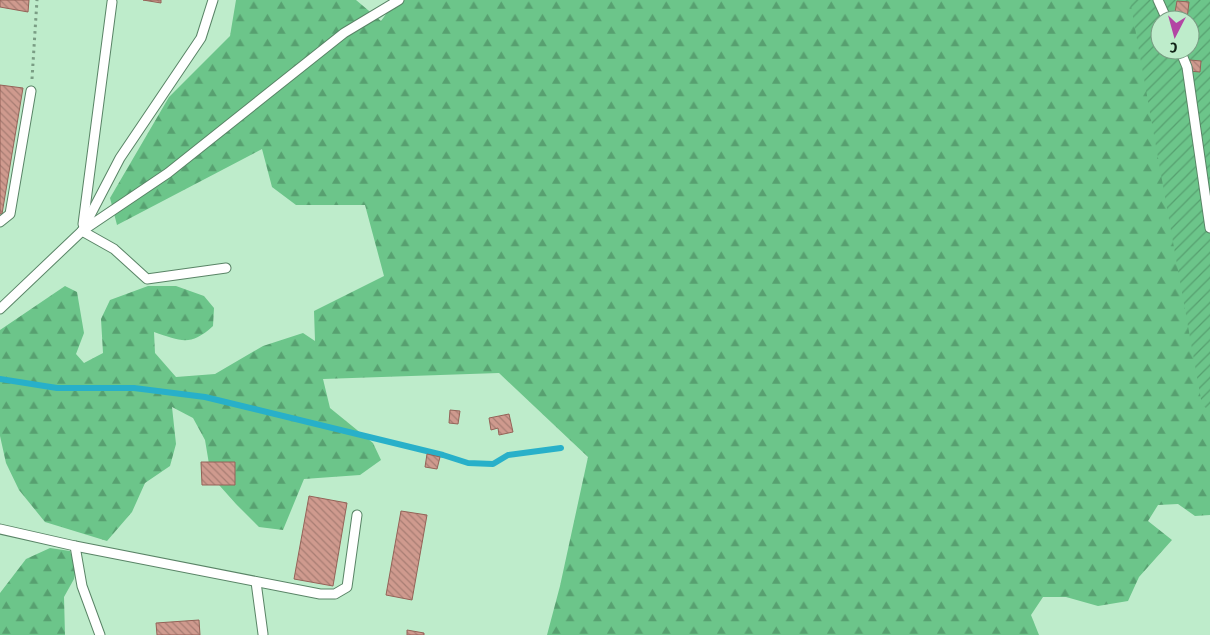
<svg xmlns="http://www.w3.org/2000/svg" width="1210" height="635" font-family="'Fira Sans Condensed',sans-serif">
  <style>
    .forest { fill: url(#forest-firs) }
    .garden { fill: url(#garden-furrows); fill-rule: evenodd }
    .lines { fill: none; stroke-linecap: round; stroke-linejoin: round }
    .stream { stroke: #28b0c9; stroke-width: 6 }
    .building { fill: url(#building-back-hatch); stroke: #946358 }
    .lane-casing { stroke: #598466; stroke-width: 11 }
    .path { stroke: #7a9d84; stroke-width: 3; stroke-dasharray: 2.5 4; stroke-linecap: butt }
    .lane { stroke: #fff; stroke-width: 9 }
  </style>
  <defs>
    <pattern id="forest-firs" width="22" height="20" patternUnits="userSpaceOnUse" patternTransform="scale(1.25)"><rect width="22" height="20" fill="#6cc58a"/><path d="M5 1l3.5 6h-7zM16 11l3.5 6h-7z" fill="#57a070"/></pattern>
    <pattern id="garden-furrows" width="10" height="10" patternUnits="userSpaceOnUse" patternTransform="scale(1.25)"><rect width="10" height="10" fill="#6cc58a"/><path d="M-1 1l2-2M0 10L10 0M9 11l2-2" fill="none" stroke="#57a070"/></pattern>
    <pattern id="building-back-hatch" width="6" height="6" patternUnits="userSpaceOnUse" patternTransform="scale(1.25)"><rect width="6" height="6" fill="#cf9a8e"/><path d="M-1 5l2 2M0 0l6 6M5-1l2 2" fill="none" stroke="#a77d73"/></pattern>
  </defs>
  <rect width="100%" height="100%" fill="#beeccb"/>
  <g class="forest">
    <path d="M236,0h120l25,21 15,-21h743l71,261v254l-15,1 -17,-12 -20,1 -10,16 24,19 -33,37 -11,24 -30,5 -32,-9h-23l-12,18 8,20h-492l13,-49 28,-129 -89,-84 -176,6 7,29 43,35 8,17 -21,15 -56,4 -21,51 -24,-3 -23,-23 -25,-28 -6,-36 -12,-22 -21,-11 4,37 -6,22 -25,17 -13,29 -25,29 -62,-19 -26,-32 -13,-27 -6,-27v-106l65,-44 12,6 7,41 -8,21 8,9 19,-10 -2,-34 9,-19 38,-14h28l28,10 10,12 -1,18c-23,21 -32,15 -59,6l1,21 21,24 39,-3 48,-28 40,-13 12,8 -1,-30 70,-35 -19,-71h-69l-24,-18 -10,-38 -145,76 -7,-27 59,-101 61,-61z"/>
    <path d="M50,548l20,3 6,18 -2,10 -10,18 1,38h-65v-42l26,-34z"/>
  </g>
  <path class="garden" d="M1130,0h80v411l-8,-6zM1160,20h30v30h-30z"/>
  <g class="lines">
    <path class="stream" d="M0,379l57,9h77l71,9 238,58 25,8 25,1 15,-9 53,-7"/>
  </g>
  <g class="building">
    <path d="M0,0h29l-1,12 -28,-5z"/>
    <path d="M143,0h18v3z"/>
    <path d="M1177,1l12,1 -2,17 -13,-1z"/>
    <path d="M1190,60l11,1 -1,11 -11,-1z"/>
    <path d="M0,85l23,3 -21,126h-2z"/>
    <path d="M450,410l10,1 -2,13 -9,-1z"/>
    <path d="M509,414l4,18 -14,3 -1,-7 -7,2 -2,-12z"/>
    <path d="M427,454l13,3 -3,12 -12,-2z"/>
    <path d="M201,462h34v23h-33z"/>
    <path d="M309,496l38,7 -14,83 -39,-7z"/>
    <path d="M401,511l26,4 -15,85 -26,-5z"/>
    <path d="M199,620l1,15h-43l-1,-12z"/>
    <path d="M407,630l17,3v2h-17z"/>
  </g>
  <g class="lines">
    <defs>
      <g id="lane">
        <path d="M1158,0l9,20"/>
        <path d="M1180,50l7,17 23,161"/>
        <path d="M0,222l10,-8 21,-123"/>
        <path d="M83,224l29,-222"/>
        <path d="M83,229l37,-71 81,-120 12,-38"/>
        <path d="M82,231l32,18 33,30 79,-11"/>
        <path d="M0,309l82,-78 86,-58 176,-140 55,-33"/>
        <path d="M0,529l75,17 245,48h15l12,-7 10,-72"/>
        <path d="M75,546l7,40 18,49"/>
        <path d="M256,582l7,52"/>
      </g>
    </defs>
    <use href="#lane" class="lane-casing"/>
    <path class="path" d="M32,79l5,-79"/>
    <use href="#lane" class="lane"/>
  </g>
  <g transform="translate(1175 35) rotate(186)"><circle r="24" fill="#beeccb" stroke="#799c83"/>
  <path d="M0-4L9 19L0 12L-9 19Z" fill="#b345a4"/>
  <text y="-8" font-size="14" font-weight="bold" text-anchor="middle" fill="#122418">С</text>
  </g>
</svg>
